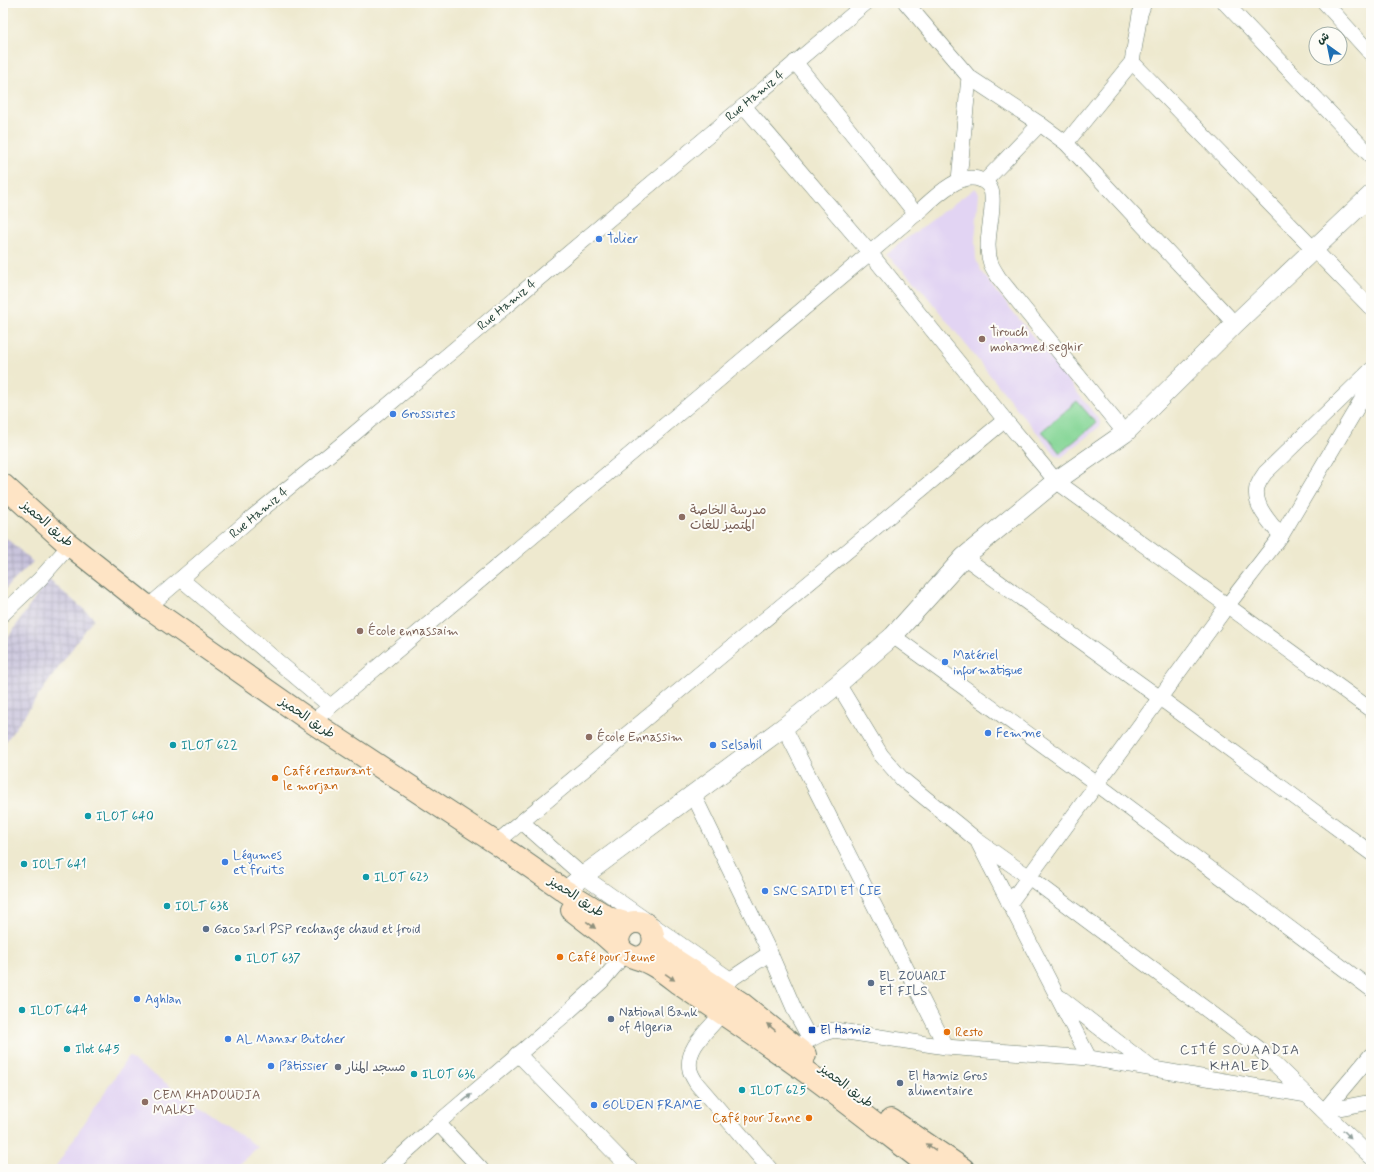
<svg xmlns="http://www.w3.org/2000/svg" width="1374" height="1172" font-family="Mynerve,'Playpen Sans Arabic',sans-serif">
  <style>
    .built { fill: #e2d4f3 }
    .industrial { fill: url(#industrial-grid) }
    .garden { fill: #85d696; stroke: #528a65 }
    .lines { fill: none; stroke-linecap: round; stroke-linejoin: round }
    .minor-casing { stroke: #67796a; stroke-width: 16 }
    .tertiary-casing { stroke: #67796a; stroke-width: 20 }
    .secondary-casing { stroke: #67796a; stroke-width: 24 }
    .minor { stroke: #fff; stroke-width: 15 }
    .tertiary { stroke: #fff; stroke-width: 19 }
    .secondary { stroke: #fee4c5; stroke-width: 22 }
    .oneway { fill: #8e907c }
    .oneway2 { fill: #8f9e9a }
    .shop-dot { fill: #3f7fe0; stroke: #fdfcf7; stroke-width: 1.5 }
    .education-dot { fill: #8d6e63; stroke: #fdfcf7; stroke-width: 1.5 }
    .culture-dot { fill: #0f9aa8; stroke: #fdfcf7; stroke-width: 1.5 }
    .food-dot { fill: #e8710a; stroke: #fdfcf7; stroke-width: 1.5 }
    .service-dot { fill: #5c6f8a; stroke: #fdfcf7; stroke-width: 1.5 }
    .transit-dot { fill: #1a4fb4; stroke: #fdfcf7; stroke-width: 1.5 }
    .worship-dot { fill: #6b7280; stroke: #fdfcf7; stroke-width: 1.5 }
    .labels { text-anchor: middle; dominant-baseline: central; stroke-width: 4; stroke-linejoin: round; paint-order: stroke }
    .street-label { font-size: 13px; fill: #1f3d34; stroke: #fdfcf7 }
    .shop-label { font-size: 13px; fill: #366cbe; stroke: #fdfcf7; text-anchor: start }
    .education-label { font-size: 13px; fill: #785e54; stroke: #fdfcf7; text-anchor: start }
    .culture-label { font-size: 13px; fill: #0d838f; stroke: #fdfcf7; text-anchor: start }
    .food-label { font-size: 13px; fill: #c56008; stroke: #fdfcf7; text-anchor: start }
    .service-label { font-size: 13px; fill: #4e5e75; stroke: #fdfcf7; text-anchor: start }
    .transit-label { font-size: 13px; fill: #164399; stroke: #fdfcf7; text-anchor: start }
    .worship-label { font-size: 13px; fill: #5b616d; stroke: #fdfcf7; text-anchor: start }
    .neighbourhood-label { font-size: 14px; letter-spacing: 1px; fill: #565d6a; stroke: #fdfcf7 }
  </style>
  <defs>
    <pattern id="industrial-grid" width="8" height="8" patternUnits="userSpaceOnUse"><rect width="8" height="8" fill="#c5c0da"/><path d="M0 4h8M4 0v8" fill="none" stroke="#9f9db2"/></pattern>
  </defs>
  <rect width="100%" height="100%" fill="#fdfcf7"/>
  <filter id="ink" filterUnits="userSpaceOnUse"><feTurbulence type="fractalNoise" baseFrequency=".025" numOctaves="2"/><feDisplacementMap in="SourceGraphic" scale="8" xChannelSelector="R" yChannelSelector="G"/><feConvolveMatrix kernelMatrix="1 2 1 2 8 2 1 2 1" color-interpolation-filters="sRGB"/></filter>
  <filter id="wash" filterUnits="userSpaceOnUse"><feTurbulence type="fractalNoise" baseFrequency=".012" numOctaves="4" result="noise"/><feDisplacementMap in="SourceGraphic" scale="16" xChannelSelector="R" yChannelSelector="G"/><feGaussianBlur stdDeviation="0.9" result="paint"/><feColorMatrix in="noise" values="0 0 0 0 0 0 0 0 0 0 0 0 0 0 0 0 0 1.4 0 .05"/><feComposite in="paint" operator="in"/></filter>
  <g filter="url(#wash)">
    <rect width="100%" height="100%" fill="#eee9cf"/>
    <g class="built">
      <path d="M975,188l4,5 -4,48 1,18 4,11 120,151v5l-38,31 -5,-1 -35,-41 -104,-130 -32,-31z"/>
      <path d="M128,1057l130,90 -25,22h-179z"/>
    </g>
    <g class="industrial">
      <path d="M3,535l30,27 -30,29z"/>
      <path d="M48,579l46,39 -90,126 -1,-99z"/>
    </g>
    <path class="garden" d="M1077,401l19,22 -36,30 -18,-22z"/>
  </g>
  <g filter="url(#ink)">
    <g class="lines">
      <defs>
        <g id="minor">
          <path d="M906,3l63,74 -10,103"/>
          <path d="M1144,3l-4,11 -8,48 -66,81 169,181"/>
          <path d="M1225,3l146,153"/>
          <path d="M1325,3l46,51"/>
          <path d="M795,62l121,152"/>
          <path d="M1132,62l239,246"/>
          <path d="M969,77l71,47 26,19"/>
          <path d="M744,106l126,147 135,167 51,61 315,229"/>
          <path d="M985,181l55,-57"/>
          <path d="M1281,536c-11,-14 -28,-30 -24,-49 2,-5 5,-10 8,-14l106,-103"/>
          <path d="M964,557l196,141 211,155"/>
          <path d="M181,579l149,127"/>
          <path d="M148,607l102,-88 86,-70 530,-446"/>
          <path d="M3,614l37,-35 22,-25"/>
          <path d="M893,636l204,148 274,205"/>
          <path d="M838,684l43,71 21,24 76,62 51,36 229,171 113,109"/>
          <path d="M312,722l604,-508c15,-13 43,-44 65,-34 7,3 11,9 11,16 2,22 -9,47 -1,68 2,5 5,9 8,14l126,155"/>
          <path d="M784,727l162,320"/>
          <path d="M693,794l77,159 26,60 14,26"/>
          <path d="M522,822l61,54 148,104"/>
          <path d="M496,843l509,-423"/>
          <path d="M979,844l110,214"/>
          <path d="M1009,904l218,-298 54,-70 90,-152"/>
          <path d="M722,985l48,-32"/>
          <path d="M1061,998l89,69"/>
          <path d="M723,1012c-13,17 -38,35 -33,58 1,5 4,9 7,14l73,85"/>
          <path d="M796,1047l25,-13 13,-4 112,17 143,11 218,37"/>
          <path d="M518,1054l112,115"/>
          <path d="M1324,1111l47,-56"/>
          <path d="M1324,1111l47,-9"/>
          <path d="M438,1123l43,46"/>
          <path d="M387,1169l51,-46 130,-111 34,-31 23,-27"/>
        </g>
        <path id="tertiary" d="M565,891l18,-15 201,-149 54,-43 55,-48 71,-79 92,-76 69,-48 110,-109 136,-129"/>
        <g id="secondary">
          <path d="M3,485l63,57 82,65 164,115 184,121 69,48 44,27 19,6"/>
          <path d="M572,910l30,23 19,17"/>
          <path d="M654,943l21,17 66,43 64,52"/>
          <path d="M636,958c25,-3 22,-38 -1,-36 -13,1 -21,17 -14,27 4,6 9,7 15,9 16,4 29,15 42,25 46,32 94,63 139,97 39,29 77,59 116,89"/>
          <path d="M891,1120l72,49"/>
        </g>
      </defs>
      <use href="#minor" class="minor-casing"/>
      <use href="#tertiary" class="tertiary-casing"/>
      <use href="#secondary" class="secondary-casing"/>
      <use href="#minor" class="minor"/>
      <use href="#tertiary" class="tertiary"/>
      <use href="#secondary" class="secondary"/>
    </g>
    <defs><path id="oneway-solid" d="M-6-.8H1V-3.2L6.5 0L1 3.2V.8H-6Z"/></defs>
    <g class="oneway">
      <use href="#oneway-solid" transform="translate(591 925) rotate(37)"/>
      <use href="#oneway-solid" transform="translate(670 977) rotate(35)"/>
      <use href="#oneway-solid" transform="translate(771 1027) rotate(-141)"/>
      <use href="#oneway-solid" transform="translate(931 1147) rotate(-146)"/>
    </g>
    <g class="oneway2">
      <use href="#oneway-solid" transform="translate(467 1098) rotate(-40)"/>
      <use href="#oneway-solid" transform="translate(1347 1134) rotate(45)"/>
    </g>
  </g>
  <g class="shop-dot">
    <circle cx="599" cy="239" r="4"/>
    <circle cx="393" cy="414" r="4"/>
    <circle cx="945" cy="662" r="4"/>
    <circle cx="988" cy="733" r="4"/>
    <circle cx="713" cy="745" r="4"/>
    <circle cx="225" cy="862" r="4"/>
    <circle cx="765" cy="891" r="4"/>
    <circle cx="137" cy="999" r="4"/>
    <circle cx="228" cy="1039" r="4"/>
    <circle cx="271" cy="1066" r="4"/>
    <circle cx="594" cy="1105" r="4"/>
  </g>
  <g class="education-dot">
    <circle cx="982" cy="339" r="4"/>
    <circle cx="682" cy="517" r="4"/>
    <circle cx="360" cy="631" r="4"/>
    <circle cx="589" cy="737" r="4"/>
    <circle cx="145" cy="1102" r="4"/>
  </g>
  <g class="culture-dot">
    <circle cx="173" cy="745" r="4"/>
    <circle cx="88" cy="816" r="4"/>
    <circle cx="24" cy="864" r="4"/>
    <circle cx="366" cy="877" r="4"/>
    <circle cx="167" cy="906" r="4"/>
    <circle cx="238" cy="958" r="4"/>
    <circle cx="22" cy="1010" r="4"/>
    <circle cx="67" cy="1049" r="4"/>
    <circle cx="414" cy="1074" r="4"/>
    <circle cx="742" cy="1090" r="4"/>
  </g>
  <g class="food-dot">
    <circle cx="275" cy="778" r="4"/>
    <circle cx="560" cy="957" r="4"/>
    <circle cx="947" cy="1032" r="4"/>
    <circle cx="809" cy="1118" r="4"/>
  </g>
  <g class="service-dot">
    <circle cx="206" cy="929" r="4"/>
    <circle cx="871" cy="983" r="4"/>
    <circle cx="611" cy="1019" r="4"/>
    <circle cx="900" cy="1083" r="4"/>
  </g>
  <rect class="transit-dot" x="808" y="1026" width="8" height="8" rx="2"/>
  <circle class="worship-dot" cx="338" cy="1067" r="4"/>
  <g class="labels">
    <g class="street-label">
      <text transform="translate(755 96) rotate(-40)">Rue Hamiz 4</text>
      <text transform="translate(507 305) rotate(-40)">Rue Hamiz 4</text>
      <text transform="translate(259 513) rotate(-40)">Rue Hamiz 4</text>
      <text transform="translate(47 524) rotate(41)">طريق الحميز</text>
      <text transform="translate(307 718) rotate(34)">طريق الحميز</text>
      <text transform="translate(576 897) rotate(33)">طريق الحميز</text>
      <text transform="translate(846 1086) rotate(37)">طريق الحميز</text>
    </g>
    <g class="shop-label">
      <text x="607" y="239">Tolier</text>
      <text x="401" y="414">Grossistes</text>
      <text x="953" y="655">Matériel<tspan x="953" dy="15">informatique</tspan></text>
      <text x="996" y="733">Femme</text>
      <text x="721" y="745">Selsabil</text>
      <text x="233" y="855">Légumes<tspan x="233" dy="15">et fruits</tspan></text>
      <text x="773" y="891">SNC SAIDI ET CIE</text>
      <text x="145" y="999">Aghlan</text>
      <text x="236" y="1039">AL Manar Butcher</text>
      <text x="279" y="1066">Pâtissier</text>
      <text x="602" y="1105">GOLDEN FRAME</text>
    </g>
    <g class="education-label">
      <text x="990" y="332">Tirouch<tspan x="990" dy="15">mohamed seghir</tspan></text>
      <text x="690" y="510">مدرسة الخاصة<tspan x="690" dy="15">المتميز للغات</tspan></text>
      <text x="368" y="631">École ennassaim</text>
      <text x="597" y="737">École Ennassim</text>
      <text x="153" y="1095">CEM KHADOUDJA<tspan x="153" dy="15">MALKI</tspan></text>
    </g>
    <g class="culture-label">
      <text x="181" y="745">ILOT 622</text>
      <text x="96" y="816">ILOT 640</text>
      <text x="32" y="864">IOLT 641</text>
      <text x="374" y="877">ILOT 623</text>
      <text x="175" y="906">IOLT 638</text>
      <text x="246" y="958">ILOT 637</text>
      <text x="30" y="1010">ILOT 644</text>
      <text x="75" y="1049">Ilot 645</text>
      <text x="422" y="1074">ILOT 636</text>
      <text x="750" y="1090">ILOT 625</text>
    </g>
    <g class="food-label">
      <text x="283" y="771">Café restaurant<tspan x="283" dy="15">le morjan</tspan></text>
      <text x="568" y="957">Café pour Jeune</text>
      <text x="955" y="1032">Resto</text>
      <text x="801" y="1118" text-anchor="end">Café pour Jenne</text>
    </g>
    <g class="service-label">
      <text x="214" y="929">Gaco sarl PSP rechange chaud et froid</text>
      <text x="879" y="976">EL ZOUARI<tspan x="879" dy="15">ET FILS</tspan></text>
      <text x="619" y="1012">National Bank<tspan x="619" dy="15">of Algeria</tspan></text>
      <text x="908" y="1076">El Hamiz Gros<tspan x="908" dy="15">alimentaire</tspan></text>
    </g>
    <g class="transit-label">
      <text x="820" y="1030">El Hamiz</text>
    </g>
    <g class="worship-label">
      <text x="346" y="1067">مسجد المنار</text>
    </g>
    <g class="neighbourhood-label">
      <text x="1240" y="1050">CITÉ SOUAADIA<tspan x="1240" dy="16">KHALED</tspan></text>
    </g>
  </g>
  <rect width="1374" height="1172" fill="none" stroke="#fdfcf7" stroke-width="16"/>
  <g transform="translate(1328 46) rotate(327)"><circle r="19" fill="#fdfcf7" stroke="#a4b0a9"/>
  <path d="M0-3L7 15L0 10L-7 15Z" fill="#1f6fb2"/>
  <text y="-6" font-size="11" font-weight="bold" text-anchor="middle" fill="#1f3d34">ش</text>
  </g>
</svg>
